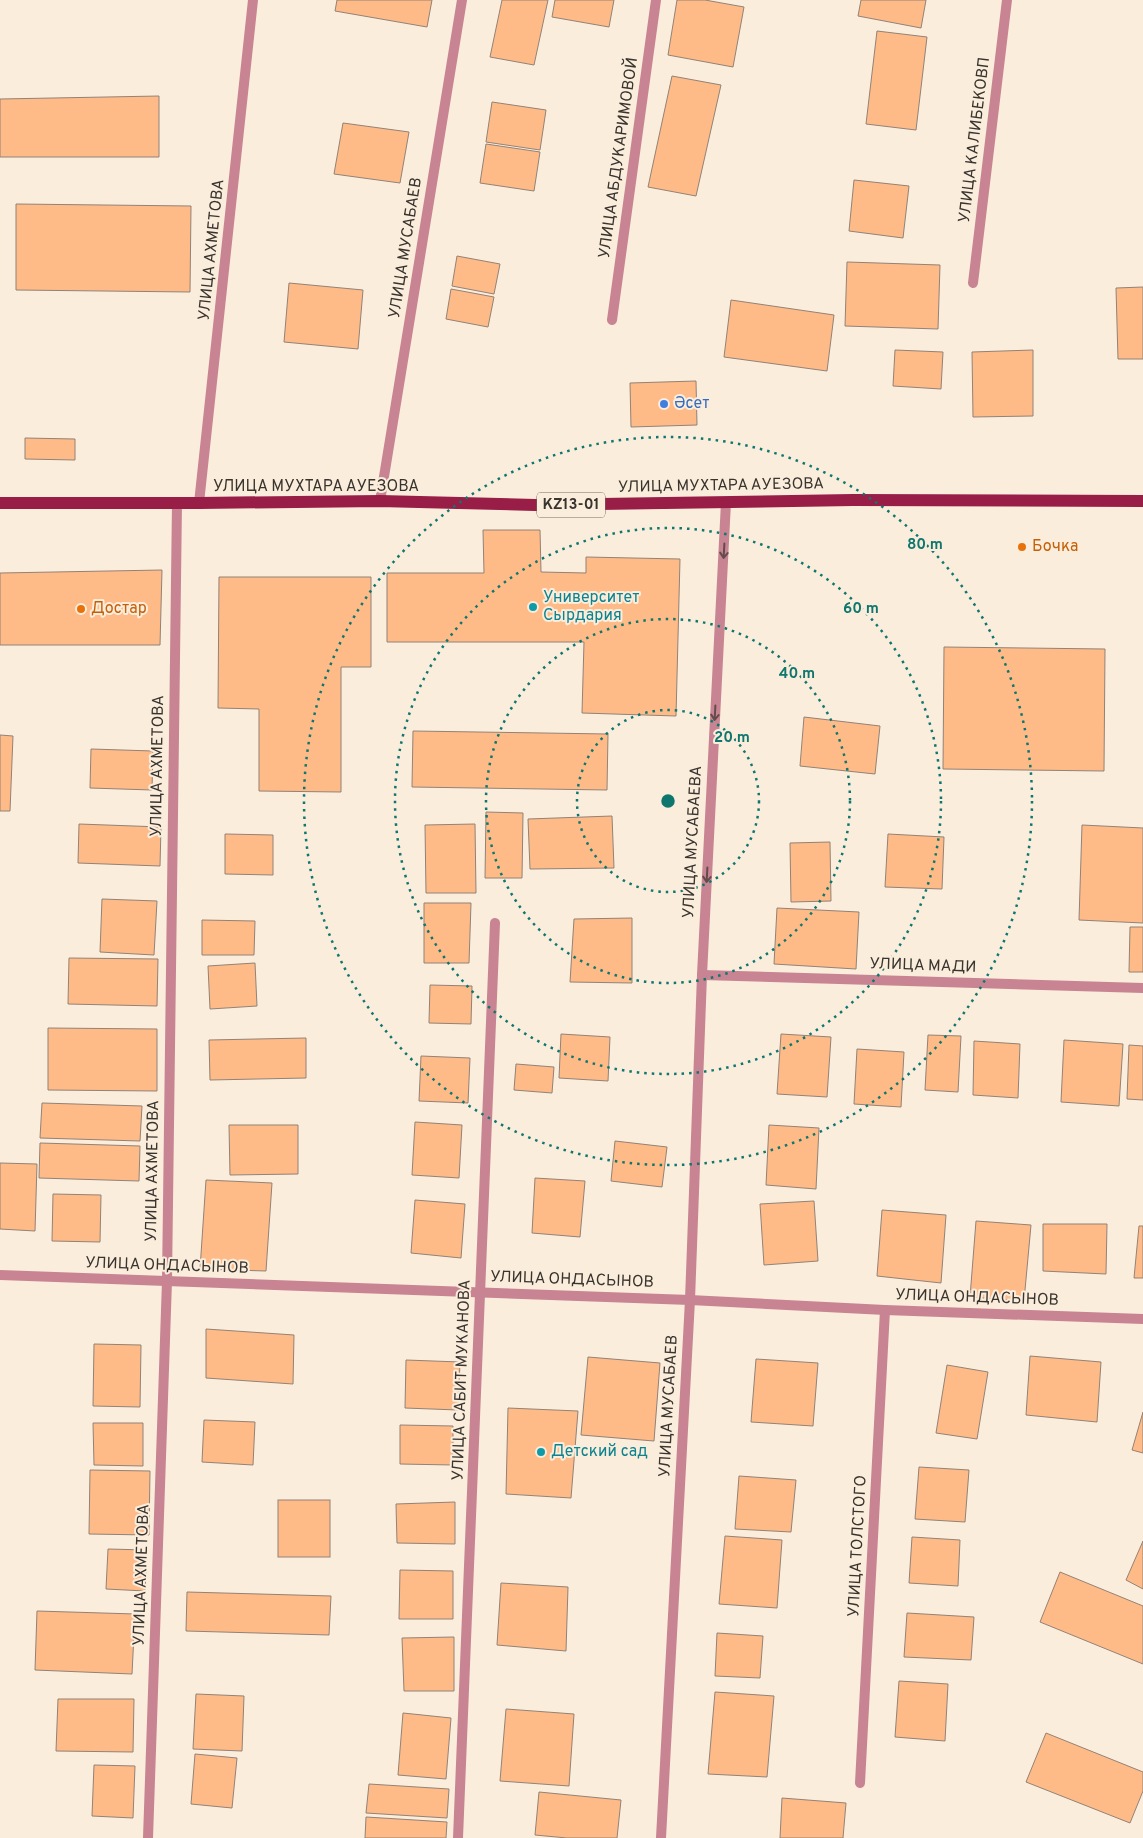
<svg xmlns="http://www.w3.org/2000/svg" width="1143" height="1838" font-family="Overpass,sans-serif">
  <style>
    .building { fill: #febb88; stroke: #938276 }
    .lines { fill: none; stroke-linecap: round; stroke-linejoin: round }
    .minor { stroke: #c88492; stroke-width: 10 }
    .primary { stroke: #981d47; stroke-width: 12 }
    .oneway { stroke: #644c4c }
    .ring { fill: none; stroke: #0f766e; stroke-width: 2.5; stroke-dasharray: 2.5 5 }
    .shop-dot { fill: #3f7fe0; stroke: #faeddc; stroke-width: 2 }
    .food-dot { fill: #e8710a; stroke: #faeddc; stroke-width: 2 }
    .culture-dot { fill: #0f9aa8; stroke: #faeddc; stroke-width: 2 }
    .labels { text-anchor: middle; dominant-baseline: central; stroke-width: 4; stroke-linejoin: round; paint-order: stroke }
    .shield { fill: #faeddc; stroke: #736c62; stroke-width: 1 }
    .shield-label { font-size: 15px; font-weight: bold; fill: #39342e }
    .street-label { font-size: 16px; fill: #39342e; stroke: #faeddc }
    .shop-label { font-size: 16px; fill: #366cbe; stroke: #faeddc; text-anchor: start }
    .food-label { font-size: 16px; fill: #c56008; stroke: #faeddc; text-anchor: start }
    .culture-label { font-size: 16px; fill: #0d838f; stroke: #faeddc; text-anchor: start }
    .centre { fill: #0f766e; stroke: #faeddc; stroke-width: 2.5 }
    .ring-label { font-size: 15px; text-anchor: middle; font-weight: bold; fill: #0f766e; stroke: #faeddc; stroke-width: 4; stroke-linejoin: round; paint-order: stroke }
  </style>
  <rect width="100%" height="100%" fill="#faeddc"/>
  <g class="building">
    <path d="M337,0h95l-5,27 -92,-16z"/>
    <path d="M502,0h46l-14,65 -44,-8z"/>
    <path d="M555,0h59l-5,27 -57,-10z"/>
    <path d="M677,0h28l39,7 -11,60 -65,-12z"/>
    <path d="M861,0h65l-5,28 -63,-12z"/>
    <path d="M877,31l50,6 -11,93 -50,-6z"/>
    <path d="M672,76l49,9 -25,111 -48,-9z"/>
    <path d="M159,96v61h-159v-58z"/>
    <path d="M492,102l54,8 -6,40 -54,-8z"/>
    <path d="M343,123l66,9 -9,51 -66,-9z"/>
    <path d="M486,144l54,8 -6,39 -54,-8z"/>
    <path d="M854,180l55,6 -6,52 -54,-7z"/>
    <path d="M16,204l175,2 -1,86 -174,-2z"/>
    <path d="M457,256l43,8 -6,30 -42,-8z"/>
    <path d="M847,262l93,3 -2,64 -93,-3z"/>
    <path d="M289,283l74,7 -5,59 -74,-7z"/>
    <path d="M1143,287v72h-25l-2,-71z"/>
    <path d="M451,289l43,8 -6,30 -42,-8z"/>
    <path d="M731,300l103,15 -7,56 -103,-14z"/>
    <path d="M895,350l48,2 -2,37 -48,-3z"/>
    <path d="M1033,350v66l-60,1 -1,-65z"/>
    <path d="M696,381l1,44 -66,2 -1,-44z"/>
    <path d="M25,438l50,1v21l-50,-1z"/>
    <path d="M483,530h57l1,42 45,1v-16l94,2 -4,157 -94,-3 2,-71h-197v-69h97z"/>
    <path d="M162,570l-2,75h-160v-72z"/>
    <path d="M219,577h152v90h-30v125l-82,-1v-82l-41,-1z"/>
    <path d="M944,647l161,2 -1,122 -161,-2z"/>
    <path d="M804,717l76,9 -5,48 -75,-8z"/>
    <path d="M413,731l195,3 -1,56 -195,-3z"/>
    <path d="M0,735l13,1 -3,75h-10z"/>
    <path d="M91,749l62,2 -1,39 -62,-2z"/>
    <path d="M486,812l37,1 -1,65h-37z"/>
    <path d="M612,816l2,52 -84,1 -2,-50z"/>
    <path d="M79,824l82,3 -1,39 -82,-3z"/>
    <path d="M475,824l1,69h-50l-1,-68z"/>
    <path d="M1082,825l61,3v95l-64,-3z"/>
    <path d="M225,834l48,1v40l-48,-1z"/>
    <path d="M888,834l56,3 -2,52 -57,-2z"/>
    <path d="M830,842l1,59 -40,1 -1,-59z"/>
    <path d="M102,899l55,2 -3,54 -54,-3z"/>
    <path d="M424,903h47l-2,60h-45z"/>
    <path d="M777,908l82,4 -3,57 -82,-5z"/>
    <path d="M632,918v65l-62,-1 4,-63z"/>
    <path d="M202,920l53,1 -1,34h-52z"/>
    <path d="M1130,927h13v45h-14z"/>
    <path d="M69,958l89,1 -1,47 -89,-2z"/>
    <path d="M255,963l2,43 -47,3 -2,-43z"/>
    <path d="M430,985l42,1 -1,38 -42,-1z"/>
    <path d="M48,1028l109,1v62l-109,-1z"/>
    <path d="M561,1034l49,3 -2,44 -49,-3z"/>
    <path d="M781,1034l50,3 -4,60 -50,-3z"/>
    <path d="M928,1035l33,1 -3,56 -33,-2z"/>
    <path d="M306,1038v40l-96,2 -1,-40z"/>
    <path d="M1064,1040l59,4 -4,62 -58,-4z"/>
    <path d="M974,1041l46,3 -2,54 -45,-3z"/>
    <path d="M1129,1045l14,1v54l-16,-1z"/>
    <path d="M857,1049l47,3 -3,55 -47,-3z"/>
    <path d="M421,1056l49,2 -2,45 -49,-2z"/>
    <path d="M516,1064l38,3 -2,26 -38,-3z"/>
    <path d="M42,1103l100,3 -2,35 -100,-3z"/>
    <path d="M415,1122l47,3 -3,53 -47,-3z"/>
    <path d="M229,1125h69v49l-68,1z"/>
    <path d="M769,1125l50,3 -3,61 -50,-4z"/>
    <path d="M615,1141l52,6 -5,40 -51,-6z"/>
    <path d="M40,1143l100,3 -1,35 -100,-3z"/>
    <path d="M0,1163l37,1 -2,67 -35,-2z"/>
    <path d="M535,1178l50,3 -5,56 -48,-4z"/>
    <path d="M206,1180l66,3 -6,88 -66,-2z"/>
    <path d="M53,1194l48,1 -1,47 -48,-1z"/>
    <path d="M415,1200l50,4 -4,54 -50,-5z"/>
    <path d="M814,1201l4,60 -54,4 -4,-61z"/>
    <path d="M882,1210l64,5 -5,68 -64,-7z"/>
    <path d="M976,1221l55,4 -7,76 -54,-4z"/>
    <path d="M1043,1224h64l-1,50 -63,-3z"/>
    <path d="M1139,1226h4v52h-9z"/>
    <path d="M206,1329l88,6 -1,49 -87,-6z"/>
    <path d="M94,1344l47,1 -1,62 -47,-1z"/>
    <path d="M1030,1356l71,6 -4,60 -71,-7z"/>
    <path d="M588,1357l72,6 -6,78 -73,-6z"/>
    <path d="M756,1359l62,4 -5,63 -62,-4z"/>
    <path d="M406,1360l54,2 -2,48 -53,-2z"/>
    <path d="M947,1365l41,7 -11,67 -41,-6z"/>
    <path d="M508,1408l70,3 -7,87 -65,-4z"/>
    <path d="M1143,1412v41l-11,-3z"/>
    <path d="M204,1420l51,2 -2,43 -51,-3z"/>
    <path d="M93,1423h50v43l-49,-1z"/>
    <path d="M400,1425l53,1v39l-53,-1z"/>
    <path d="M919,1467l50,3 -4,52 -50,-3z"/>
    <path d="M90,1470l60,1 -1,64 -60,-1z"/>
    <path d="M739,1476l57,4 -5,52 -56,-3z"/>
    <rect x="278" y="1500" width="52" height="57"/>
    <path d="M455,1502v42l-58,-1 -1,-39z"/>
    <path d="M725,1536l57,4 -5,68 -58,-4z"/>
    <path d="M912,1537l48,3 -2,46 -49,-3z"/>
    <path d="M1143,1541v48l-17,-9z"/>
    <path d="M108,1549l39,1 -2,41 -39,-2z"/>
    <path d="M400,1570l53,1v48h-54z"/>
    <path d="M1060,1572l83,34v58l-103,-42z"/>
    <path d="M501,1583l67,4 -2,64 -69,-6z"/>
    <path d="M187,1592l144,4 -2,39 -143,-4z"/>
    <path d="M37,1611l98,3 -3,60 -97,-4z"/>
    <path d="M907,1613l67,4 -3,43 -67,-3z"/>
    <path d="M717,1633l46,3 -3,42 -45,-2z"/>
    <path d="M454,1637v54h-50l-2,-53z"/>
    <path d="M899,1681l49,3 -3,57 -50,-4z"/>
    <path d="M715,1692l59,4 -7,81 -59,-3z"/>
    <path d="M196,1694l48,2 -2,55 -49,-2z"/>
    <path d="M58,1699h76l-1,53 -77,-1z"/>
    <path d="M506,1709l68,5 -5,72 -69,-5z"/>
    <path d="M403,1713l48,5 -5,61 -48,-4z"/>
    <path d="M1046,1733l97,39v19l-13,32 -104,-41z"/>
    <path d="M195,1754l42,4 -5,50 -41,-4z"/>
    <path d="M94,1765l41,1 -2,52 -41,-2z"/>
    <path d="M369,1784l80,5 -2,29 -81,-5z"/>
    <path d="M539,1792l82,8 -4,38h-50l-32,-3z"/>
    <path d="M782,1798l64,5 -3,35h-63z"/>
    <path d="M366,1817l81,5 -1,16h-81z"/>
  </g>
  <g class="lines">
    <g class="minor">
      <path d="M973,283l34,-283"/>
      <path d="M612,320l44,-320"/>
      <path d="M380,501l82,-501"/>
      <path d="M199,503l54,-503"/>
      <path d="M702,975l441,13"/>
      <path d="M0,1275l690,25 195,10 258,9"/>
      <path d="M860,1783l25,-473"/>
      <path d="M148,1838l19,-557 10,-778"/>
      <path d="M458,1838l37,-915"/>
      <path d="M661,1838l29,-538 12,-325 24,-473"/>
    </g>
    <path class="primary" d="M0,503h199l181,-2 155,4 318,-5 290,1"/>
  </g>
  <defs><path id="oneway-shaft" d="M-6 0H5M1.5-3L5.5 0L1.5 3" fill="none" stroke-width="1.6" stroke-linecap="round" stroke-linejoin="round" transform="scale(1.25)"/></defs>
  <g class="oneway">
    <use href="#oneway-shaft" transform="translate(724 551) rotate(93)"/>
    <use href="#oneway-shaft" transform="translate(715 713) rotate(93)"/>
    <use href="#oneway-shaft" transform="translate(707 875) rotate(93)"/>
  </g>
  <g class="ring">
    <circle cx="668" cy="801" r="91"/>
    <circle cx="668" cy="801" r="182"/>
    <circle cx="668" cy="801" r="273"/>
    <circle cx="668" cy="801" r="364"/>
  </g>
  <circle class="shop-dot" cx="664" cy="404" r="5"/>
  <g class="food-dot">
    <circle cx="1022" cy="547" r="5"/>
    <circle cx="81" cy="609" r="5"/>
  </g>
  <g class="culture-dot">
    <circle cx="533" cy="607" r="5"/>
    <circle cx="541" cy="1452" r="5"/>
  </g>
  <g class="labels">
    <rect class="shield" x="537" y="492.5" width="68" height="25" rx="4"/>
    <g class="shield-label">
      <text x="571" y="505">KZ13-01</text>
    </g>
    <g class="street-label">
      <text transform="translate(975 140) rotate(-83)">УЛИЦА КАЛИБЕКОВП</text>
      <text transform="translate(619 158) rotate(-82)">УЛИЦА АБДУКАРИМОВОЙ</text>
      <text transform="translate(406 248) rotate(-81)">УЛИЦА МУСАБАЕВ</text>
      <text transform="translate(212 250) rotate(-84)">УЛИЦА АХМЕТОВА</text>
      <text transform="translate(721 486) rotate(-1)">УЛИЦА МУХТАРА АУЕЗОВА</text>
      <text x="316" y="487">УЛИЦА МУХТАРА АУЕЗОВА</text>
      <text transform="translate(158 766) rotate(-89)">УЛИЦА АХМЕТОВА</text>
      <text transform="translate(693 842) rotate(-87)">УЛИЦА МУСАБАЕВА</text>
      <text transform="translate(923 966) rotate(2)">УЛИЦА МАДИ</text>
      <text transform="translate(153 1171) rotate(-89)">УЛИЦА АХМЕТОВА</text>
      <text transform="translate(167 1266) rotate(2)">УЛИЦА ОНДАСЫНОВ</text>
      <text transform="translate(572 1280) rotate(2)">УЛИЦА ОНДАСЫНОВ</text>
      <text transform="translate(977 1298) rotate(2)">УЛИЦА ОНДАСЫНОВ</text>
      <text transform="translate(462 1380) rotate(-88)">УЛИЦА САБИТ МУКАНОВА</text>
      <text transform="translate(669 1406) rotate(-87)">УЛИЦА МУСАБАЕВ</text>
      <text transform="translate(858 1546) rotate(-87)">УЛИЦА ТОЛСТОГО</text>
      <text transform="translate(142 1575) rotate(-88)">УЛИЦА АХМЕТОВА</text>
    </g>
    <g class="shop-label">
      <text x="674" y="404">Әсет</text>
    </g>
    <g class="food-label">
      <text x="1032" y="547">Бочка</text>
      <text x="91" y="609">Достар</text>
    </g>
    <g class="culture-label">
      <text x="543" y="598">Университет<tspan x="543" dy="18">Сырдария</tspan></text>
      <text x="551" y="1452">Детский сад</text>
    </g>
  </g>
  <circle cx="668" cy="801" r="8" class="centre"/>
  <g class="ring-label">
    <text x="925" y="549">80 m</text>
    <text x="861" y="613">60 m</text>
    <text x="797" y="678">40 m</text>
    <text x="732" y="742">20 m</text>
  </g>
</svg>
